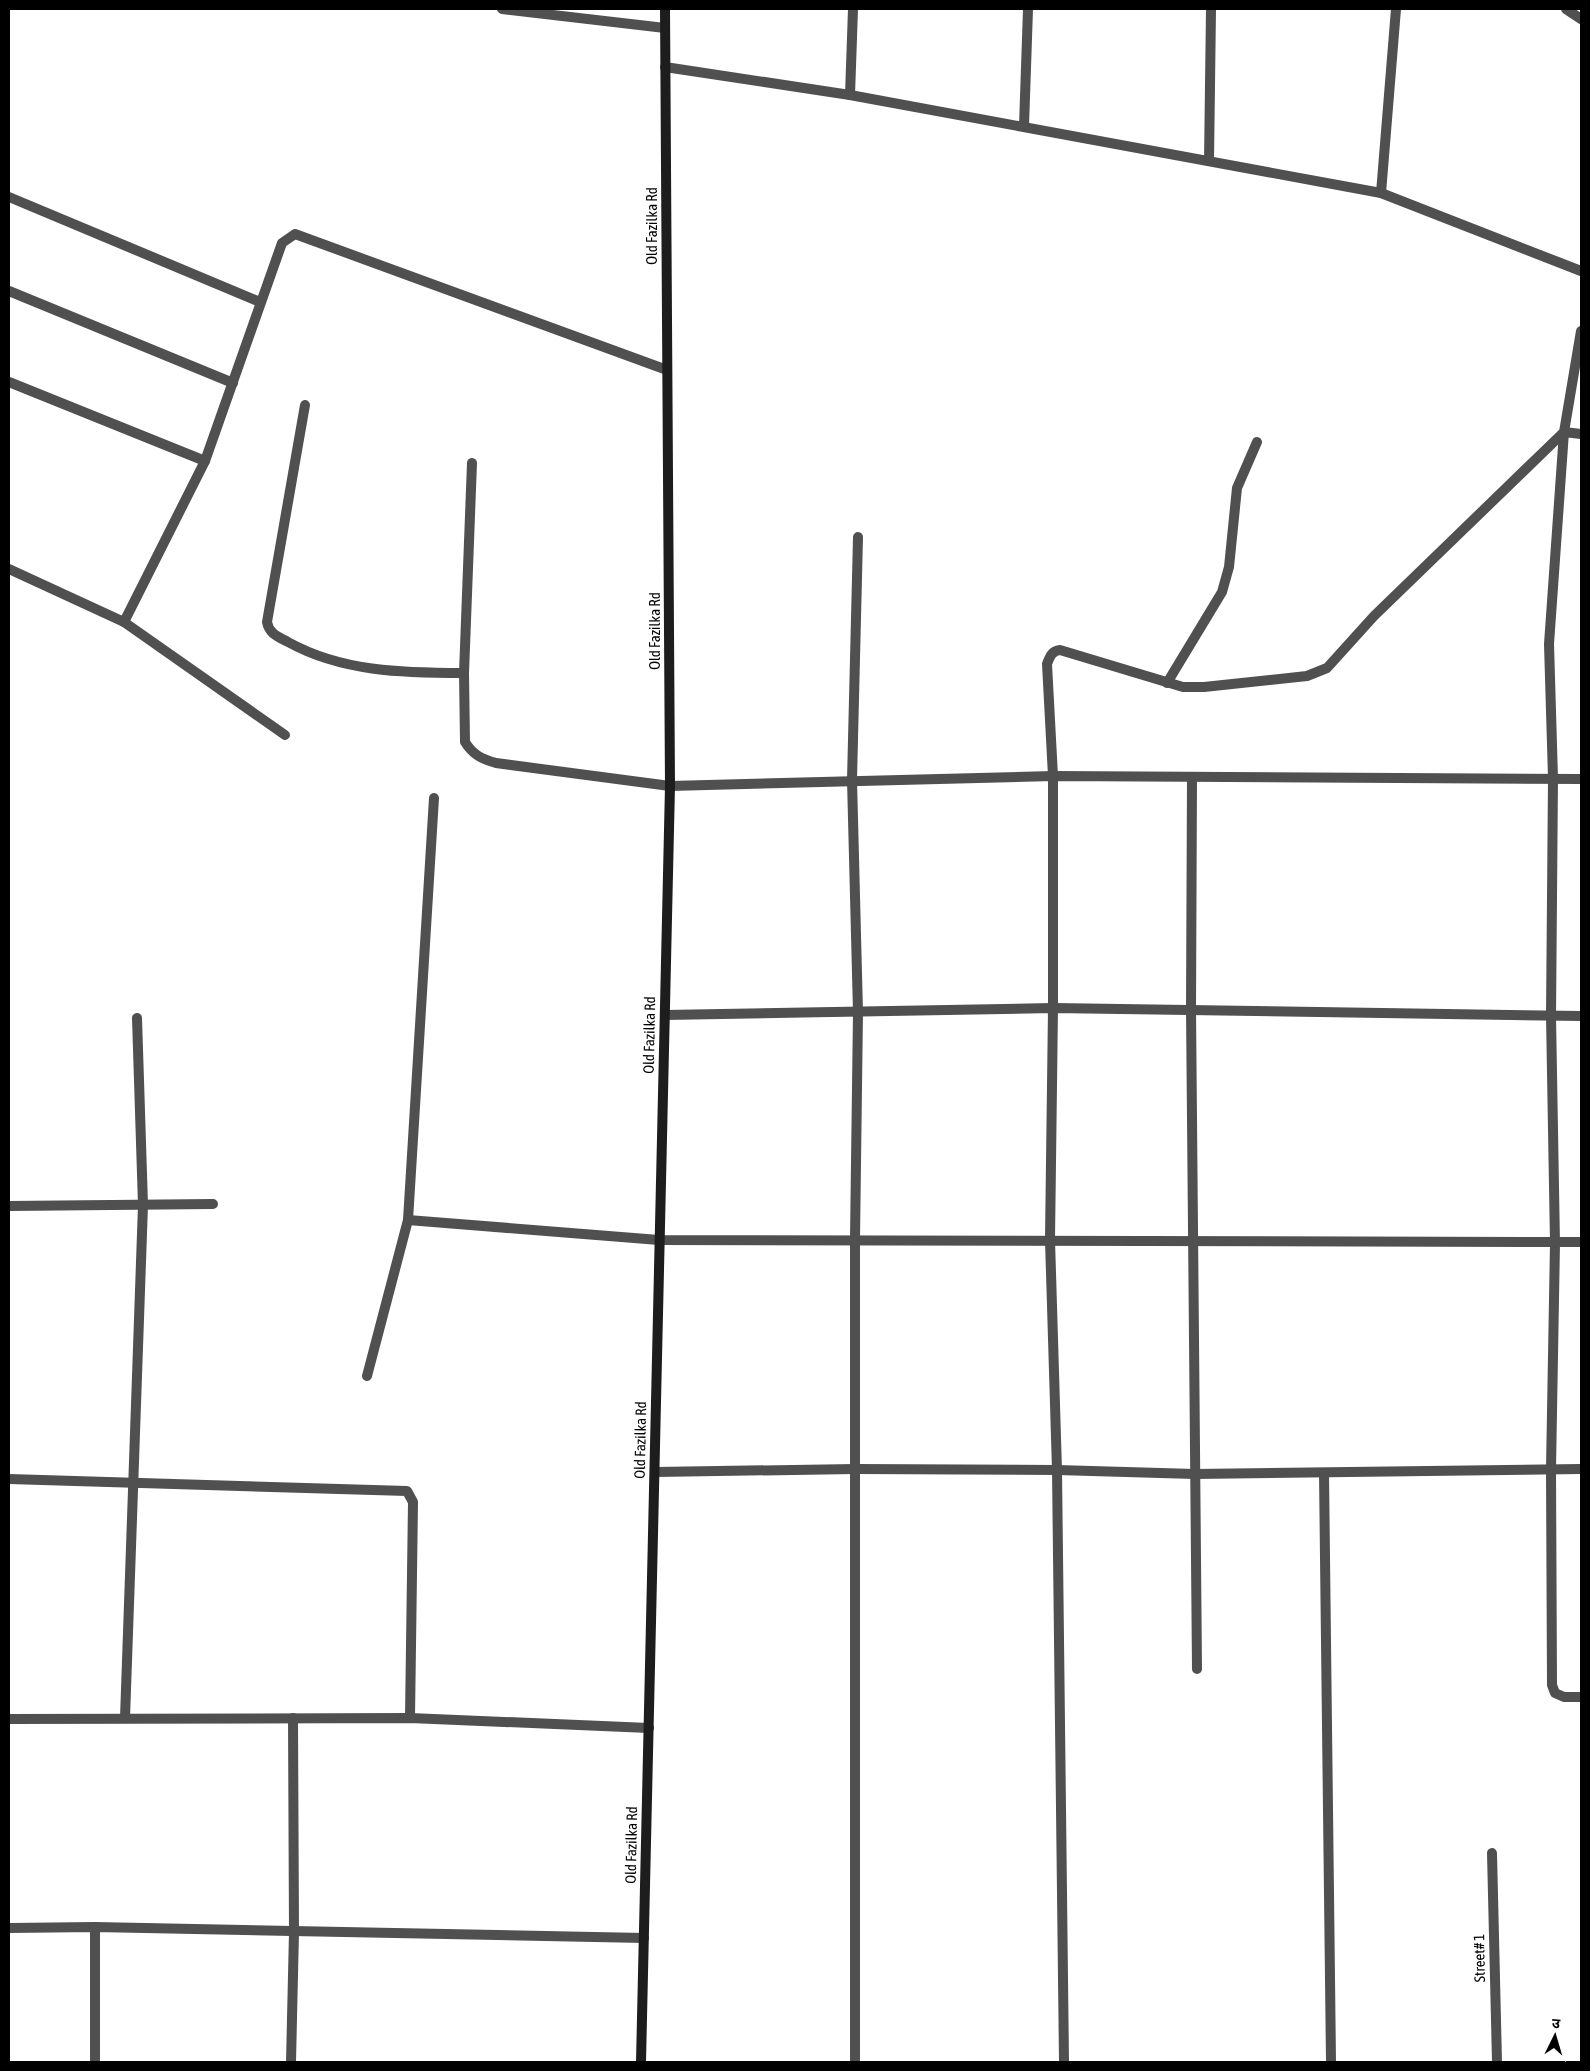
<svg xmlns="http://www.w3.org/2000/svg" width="1590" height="2071" font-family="'Asap Condensed','Noto Sans Devanagari',sans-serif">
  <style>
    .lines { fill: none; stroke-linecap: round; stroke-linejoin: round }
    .street { stroke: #505050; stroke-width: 10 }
    .secondary { stroke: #1d1d1d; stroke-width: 10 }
    .labels { text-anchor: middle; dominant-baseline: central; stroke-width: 4; stroke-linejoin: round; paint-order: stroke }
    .street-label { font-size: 15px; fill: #000; stroke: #fff }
  </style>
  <rect width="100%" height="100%" fill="#fff"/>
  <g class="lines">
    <g class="street">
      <path d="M502,9l163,19"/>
      <path d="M1566,9l15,10"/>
      <path d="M665,67l185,28 531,98 200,78"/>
      <path d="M850,95l3,-86"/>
      <path d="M1024,126l4,-117"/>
      <path d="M1209,161l2,-152"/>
      <path d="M1381,193l15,-184"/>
      <path d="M9,197l251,105"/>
      <path d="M9,291l224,92"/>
      <path d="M9,382l196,79"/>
      <path d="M305,405l-38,217c2,12 12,15 21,20 54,30 116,31 176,31"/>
      <path d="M1581,434l-17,-2 -15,212 4,134 -2,238 4,227 -4,226 1,216 3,8 9,4h17"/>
      <path d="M472,463l-8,210 1,69c8,13 17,17 31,21l174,23 383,-10 528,3"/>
      <path d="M9,569l115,53 161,113"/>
      <path d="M124,622l81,-161 77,-218 13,-9 372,136"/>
      <path d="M1167,683l55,-91 7,-25 8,-79 20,-46"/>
      <path d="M1192,777l-1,232 6,660"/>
      <path d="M665,1015l388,-7 528,8"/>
      <path d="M9,1206l204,-2"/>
      <path d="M408,1220l251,20 922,2"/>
      <path d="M367,1376l41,-156 26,-422"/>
      <path d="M655,1472l200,-3 202,1 138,4 386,-5"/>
      <path d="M1324,1473l7,589"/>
      <path d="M9,1479l398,12 6,11 -3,216"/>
      <path d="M125,1718l18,-513 -6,-187"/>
      <path d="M9,1719l401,-1 239,10"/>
      <path d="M1492,1853l5,209"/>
      <path d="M95,1927v135"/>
      <path d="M9,1928l86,-1 549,11"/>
      <path d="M291,2062l3,-130 -1,-214"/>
      <path d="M855,2062v-823l3,-227 -6,-232 6,-243"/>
      <path d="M1064,2062l-7,-592 -7,-230 3,-232v-232l-6,-112c3,-8 5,-13 13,-14l123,37h21l103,-11 20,-8 47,-52 190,-184 17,-101"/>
    </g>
    <path class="secondary" d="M641,2062l29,-1276 -5,-777"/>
  </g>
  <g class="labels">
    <g class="street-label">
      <text transform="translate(651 226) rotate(-90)">Old Fazilka Rd</text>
      <text transform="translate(654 631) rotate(-90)">Old Fazilka Rd</text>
      <text transform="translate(649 1035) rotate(-89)">Old Fazilka Rd</text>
      <text transform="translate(640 1440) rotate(-89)">Old Fazilka Rd</text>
      <text transform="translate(631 1845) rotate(-89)">Old Fazilka Rd</text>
      <text transform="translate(1479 1958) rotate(-91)">Street# 1</text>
    </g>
  </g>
  <rect width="1590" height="2071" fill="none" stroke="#000000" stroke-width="20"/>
  <g transform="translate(1555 2036) rotate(5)" stroke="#ffffff" stroke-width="4" paint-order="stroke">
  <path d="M0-4L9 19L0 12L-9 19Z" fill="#000000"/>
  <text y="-8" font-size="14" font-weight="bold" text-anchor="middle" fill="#000000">उ</text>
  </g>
</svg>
